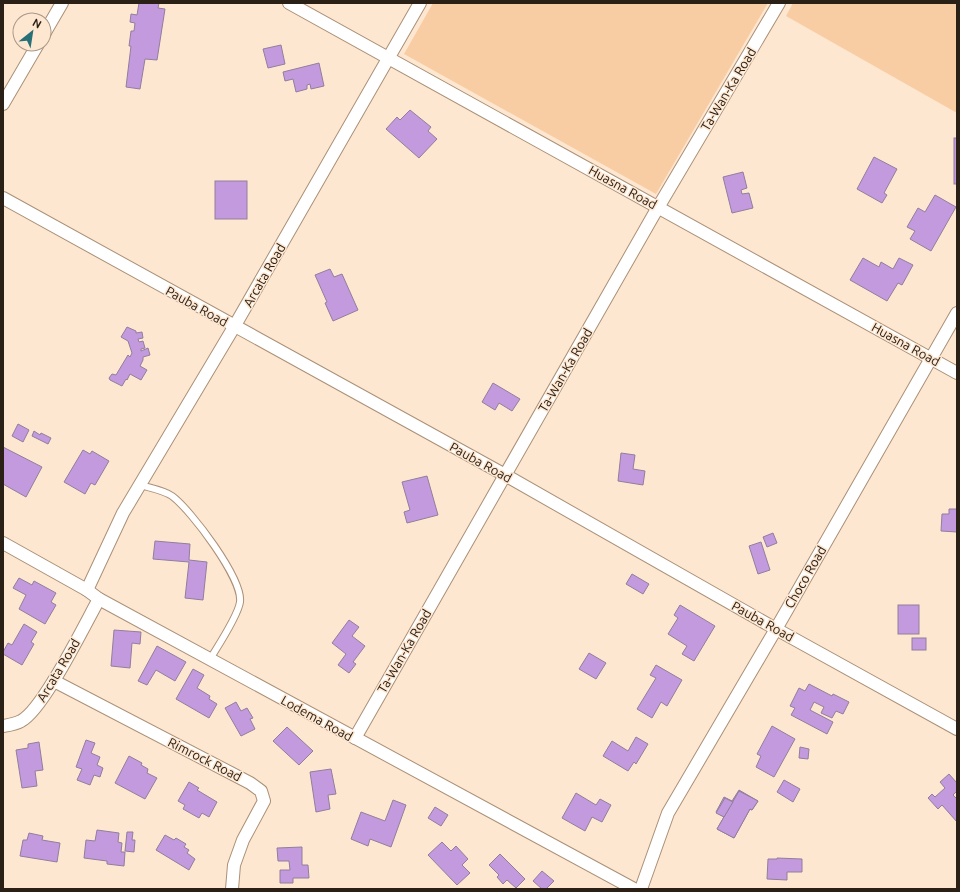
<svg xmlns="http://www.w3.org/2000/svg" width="960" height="892" font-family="Ubuntu,sans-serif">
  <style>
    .green { fill: #f9cda4 }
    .building { fill: #c39ade; stroke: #907f9c }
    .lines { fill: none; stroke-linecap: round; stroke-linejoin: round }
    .service-casing { stroke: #aa9077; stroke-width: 8 }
    .minor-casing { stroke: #aa9077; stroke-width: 14 }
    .service { stroke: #fff; stroke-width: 6 }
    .minor { stroke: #fff; stroke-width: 12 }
    .labels { text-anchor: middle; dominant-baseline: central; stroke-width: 3; stroke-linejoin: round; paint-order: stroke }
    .street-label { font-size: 13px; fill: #2b2016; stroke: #fee7d1 }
  </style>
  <rect width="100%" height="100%" fill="#fee7d1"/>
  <g class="green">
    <path d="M433,3h335l-112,191 -252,-140z"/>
    <path d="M793,3h164v110l-171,-97z"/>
  </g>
  <g class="building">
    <path d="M139,3h20l-1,5 7,1 -8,51 -12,-1 -5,30 -14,-2 5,-41h-2l2,-15h3l1,-8 -5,-1 1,-8 6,1z"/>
    <path d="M281,45l4,19 -17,4 -5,-19z"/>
    <path d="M319,63l5,23 -13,3 -1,-5 -3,1v4l-11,3 -3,-13 -8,2 -2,-9z"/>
    <path d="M410,110l21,17 -3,4 9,8 -18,19 -33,-29 11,-12 3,3z"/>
    <rect x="954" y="138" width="3" height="46"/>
    <path d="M874,157l23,12 -13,24 3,2 -5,8 -25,-14z"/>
    <path d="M743,172l4,16 -6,2 1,4 7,-1 4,15 -21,5 -9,-36z"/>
    <rect x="215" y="181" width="32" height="38"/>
    <path d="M935,195l21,12 -25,44 -21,-12 5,-8 -8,-4 11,-19 7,4z"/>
    <path d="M863,258l16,9 2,-5 12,7 6,-11 14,7 -11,20 -4,-2 -11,18 -37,-21z"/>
    <path d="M330,269l4,8 8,-3 16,36 -25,11 -8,-18 2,-1 -12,-27z"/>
    <path d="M127,327l9,4v2l6,-1 1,6 -5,1 1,3 4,-1 2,7 -4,1v2l7,-3 2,7 -7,2v3l-3,6 7,4 -6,10 -11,-6 -3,6 -1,-1 -4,7 -12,-6 -1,-2 3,-4 4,1 12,-20 2,2 2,-4 -4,-12 -7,-4z"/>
    <path d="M493,383l27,16 -8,12 -13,-8 -4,7 -13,-8z"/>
    <path d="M18,424l11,6 -6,12 -11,-6z"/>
    <path d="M34,431l6,4 1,-2 10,5 -3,6 -16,-8z"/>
    <path d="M3,447l39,20 -16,30 -23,-13z"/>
    <path d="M83,450l7,4 2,-3 17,10 -14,24 -4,-2 -6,11 -21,-12z"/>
    <path d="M621,453l14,2 -2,14 12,2 -2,14 -25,-4z"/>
    <path d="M427,476l11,39 -31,8 -3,-11 6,-2 -8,-28z"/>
    <path d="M949,509h8v23l-16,-1 1,-17h7z"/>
    <path d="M773,533l4,10 -10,4 -4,-10z"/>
    <path d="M155,541l35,3 -1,16 18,2 -4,38 -18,-2 4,-36 -36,-3z"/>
    <path d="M761,542l9,28 -12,4 -9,-28z"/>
    <path d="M632,574l17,10 -6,10 -17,-10z"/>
    <path d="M19,578l13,7 2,-4 22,12 -5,9 5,3 -11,19 -26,-15 7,-14 -13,-7z"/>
    <path d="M680,605l35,21 -21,35 -12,-7 5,-8 -19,-12 10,-16 -4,-3z"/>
    <rect x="898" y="605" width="21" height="29"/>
    <path d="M349,620l10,7 -7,9 13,10 -12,16 3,2 -7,9 -11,-8 8,-11 -14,-11z"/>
    <path d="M24,624l13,8 -6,10 3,2 -12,21 -19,-11v-2l5,-9 4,2z"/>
    <path d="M114,630l27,2 -1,12 -8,-1 -2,25 -19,-2z"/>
    <rect x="912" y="638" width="14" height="12"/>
    <path d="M157,646l29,16 -11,19 -19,-11 -9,15 -9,-4z"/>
    <path d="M589,653l17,10 -10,16 -17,-10z"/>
    <path d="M656,665l26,15 -15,26 -6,-4 -9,16 -15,-9 19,-31 -6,-3z"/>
    <path d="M193,669l11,6 -7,13 13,8 -1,3 8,5 -8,14 -33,-19z"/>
    <path d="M809,684l23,12 1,-2 16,8 -6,12 -7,-3 -4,7 -11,-5 3,-6 -10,-5 -4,8 23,12 -6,12 -36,-19 4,-7 -5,-2 9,-18 6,3z"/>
    <path d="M236,702l5,9 6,-3 6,10 -3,1 5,10 -14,7 -16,-28z"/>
    <path d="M772,726l23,13 -21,38 -18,-10 5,-11 -4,-2z"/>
    <path d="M287,727l26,24 -14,14 -26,-24z"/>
    <path d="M636,737l12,7 -12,20 -2,-2 -6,9 -25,-15 9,-15 16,10z"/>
    <path d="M86,740l9,3 -4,10 9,4 -3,8 6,3 -3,9 -6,-2 -4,10 -13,-5 5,-11 -6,-2z"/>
    <path d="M39,742l4,28 -8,1 2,15 -15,2 -6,-38 12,-2v-4z"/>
    <path d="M800,747l9,2 -1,10 -9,-1z"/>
    <path d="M129,756l13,7 -1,2 7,4 -1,4 10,5 -12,21 -30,-16z"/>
    <path d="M331,769l5,25 -8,1 2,14 -14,3 -6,-40z"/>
    <path d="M949,774l8,9v8l-4,4 4,4v23l-15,-17 -4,4 -10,-11 4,-4 3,3 10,-9 -5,-6z"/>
    <path d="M784,780l16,9 -7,13 -16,-10z"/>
    <path d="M189,782l10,6 -2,2 20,12 -8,15 -7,-4 -3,5 -16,-9 2,-4 -7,-4z"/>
    <path d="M739,790l19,11 -6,9 -2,-1 -16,29 -17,-9 7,-12 -8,-5 8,-15 8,4z"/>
    <path d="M739,791l19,10 -6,9 -2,-1 -16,29 -17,-9z"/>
    <path d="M576,793l20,12 4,-6 11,6 -9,17 -10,-5 -7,14 -23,-13z"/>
    <path d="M725,798l8,4 -9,15 -8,-4z"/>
    <path d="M393,800l13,5 -15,42 -21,-8 -2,7 -17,-7 10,-27 24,9z"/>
    <path d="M435,807l13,8 -7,11 -13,-8z"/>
    <path d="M97,830l22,3 -1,9 4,1 -1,9h4l-1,14 -17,-2v-3l-23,-3 2,-18 9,1z"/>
    <path d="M127,832h6l-1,8h3l-1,12 -9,-1z"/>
    <path d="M29,833l14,3 -1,4 18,3 -3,19 -37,-6 3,-16h4z"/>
    <path d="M165,835l9,5 2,-2 10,6 -2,3 5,3 -2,3 8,6 -6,11 -33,-20z"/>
    <path d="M442,842l9,9 5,-5 12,13 -6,6 8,8 -13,12 -29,-30z"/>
    <path d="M302,847v18h6l1,13h-16v5h-13v-13h10l-1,-9h-11l-1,-13z"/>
    <path d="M500,854l25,25 -9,9 -9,-8 -4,4 -6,-7 2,-2 -10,-10z"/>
    <path d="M777,858l25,1v13h-15v8l-20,-1 1,-20h9z"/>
    <path d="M542,871l12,10 -8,8h-4l-9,-8z"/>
  </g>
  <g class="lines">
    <defs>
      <path id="service" d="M140,485c10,3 23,5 32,11 19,14 71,83 68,106 -2,14 -22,44 -30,57"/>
      <g id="minor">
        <path d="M289,3l668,370"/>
        <path d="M44,34l18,-31"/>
        <path d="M3,104l35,-60"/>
        <path d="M3,198l502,277 271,154 181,100"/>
        <path d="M3,543l84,47 12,9 535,290"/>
        <path d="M87,590l36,-77 111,-186 186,-324"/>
        <path d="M54,681l196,102 11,8 3,10 -21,39 -9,25 -2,24"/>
        <path d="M3,726c6,-1 13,-2 18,-5 22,-11 64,-97 78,-122"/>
        <path d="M355,738l298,-522 126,-213"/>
        <path d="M641,889l27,-76 108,-184 181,-316"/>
      </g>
    </defs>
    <use href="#service" class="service-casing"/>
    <use href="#minor" class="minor-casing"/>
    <use href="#service" class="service"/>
    <use href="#minor" class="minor"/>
  </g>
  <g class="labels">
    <g class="street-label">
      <text transform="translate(728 89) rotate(-59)">Ta-Wan-Ka Road</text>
      <text transform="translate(623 187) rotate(29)">Huasna Road</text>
      <text transform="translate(264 275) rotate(-60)">Arcata Road</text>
      <text transform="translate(197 306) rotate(29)">Pauba Road</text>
      <text transform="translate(906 344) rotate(29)">Huasna Road</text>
      <text transform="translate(565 370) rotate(-60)">Ta-Wan-Ka Road</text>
      <text transform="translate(481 462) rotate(29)">Pauba Road</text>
      <text transform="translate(805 577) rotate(-60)">Choco Road</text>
      <text transform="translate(763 621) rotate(29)">Pauba Road</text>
      <text transform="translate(404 651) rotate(-60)">Ta-Wan-Ka Road</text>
      <text transform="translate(58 670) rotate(-59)">Arcata Road</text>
      <text transform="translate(317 718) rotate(29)">Lodema Road</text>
      <text transform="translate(205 759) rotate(27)">Rimrock Road</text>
    </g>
  </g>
  <rect width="960" height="892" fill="none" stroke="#2b2016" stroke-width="8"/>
  <g transform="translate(32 32) rotate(30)"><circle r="19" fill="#fee7d1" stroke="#aa9786"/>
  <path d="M0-3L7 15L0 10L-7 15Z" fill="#277078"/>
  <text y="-6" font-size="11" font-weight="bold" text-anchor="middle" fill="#2b2016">N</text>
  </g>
</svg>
